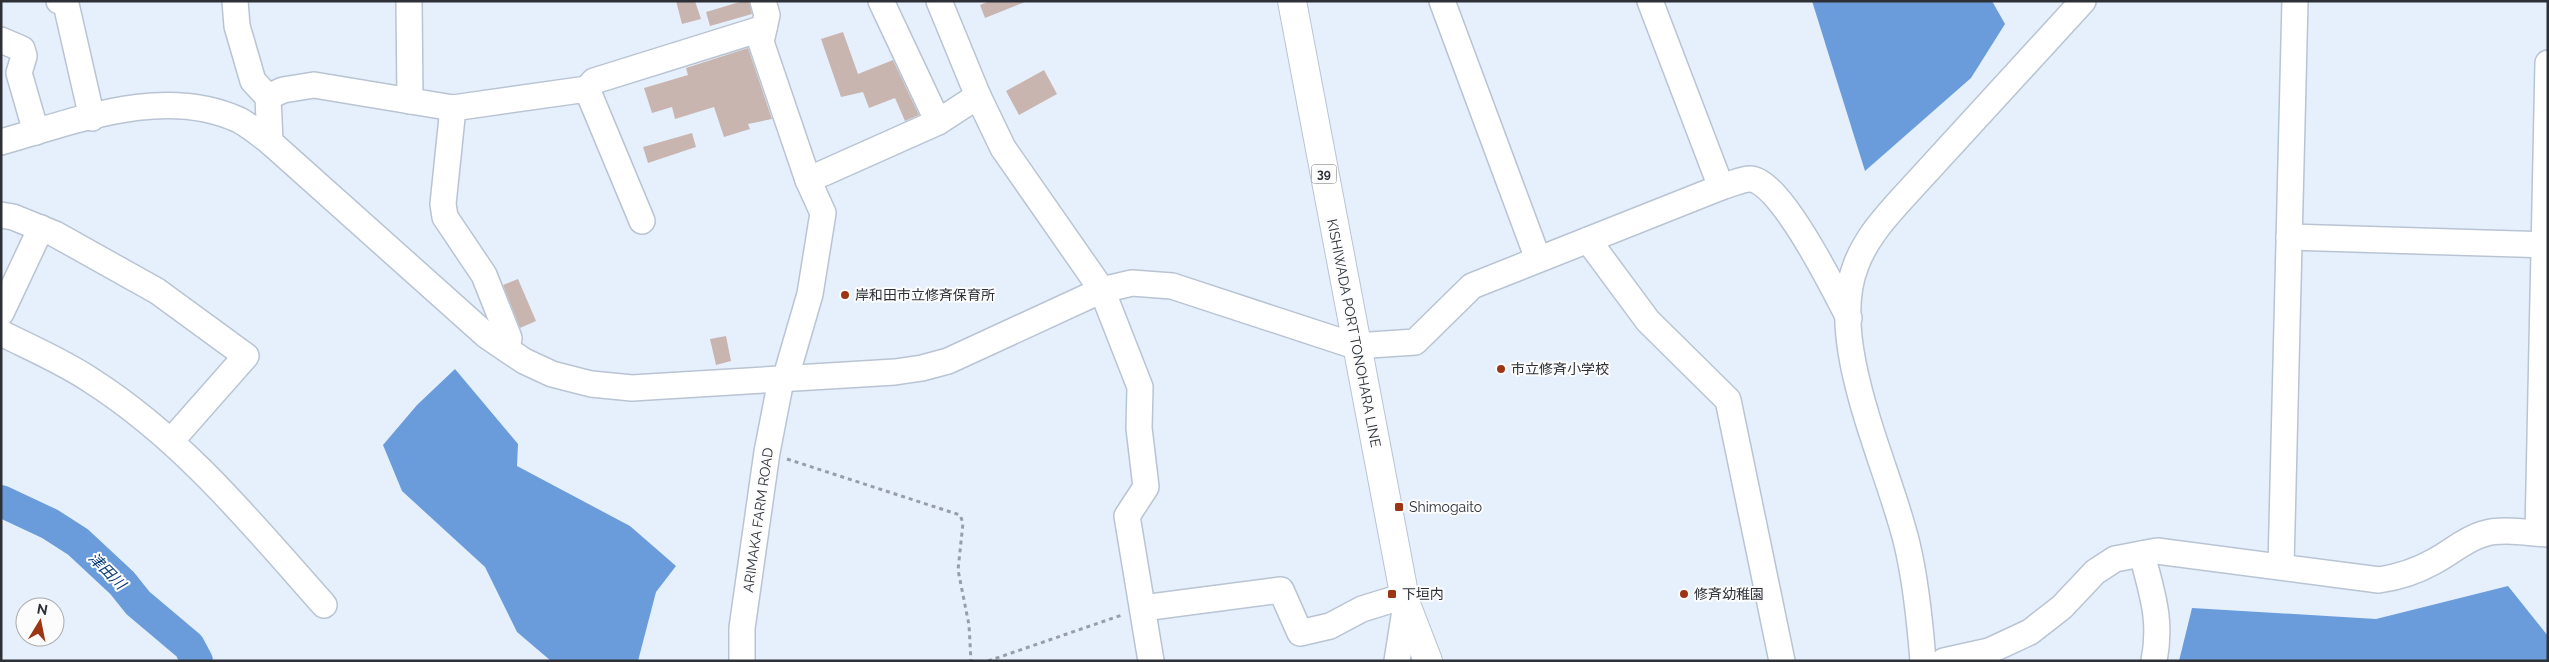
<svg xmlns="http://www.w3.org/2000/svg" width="2549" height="662" font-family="Raleway,'Noto Sans JP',sans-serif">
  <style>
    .water { fill: #6a9cdc }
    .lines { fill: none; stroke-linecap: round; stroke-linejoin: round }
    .river { stroke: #6a9cdc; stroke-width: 32 }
    .building { fill: #c9b5af }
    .minor-casing { stroke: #b9c4d3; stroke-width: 28 }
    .major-casing { stroke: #b9c4d3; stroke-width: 30 }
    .path { stroke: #979ea8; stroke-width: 3; stroke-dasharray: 4 4; stroke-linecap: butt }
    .minor { stroke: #fff; stroke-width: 25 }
    .major { stroke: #fff; stroke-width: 28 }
    .poi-dot { fill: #9c3513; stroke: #fcfcfc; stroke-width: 2 }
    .labels { text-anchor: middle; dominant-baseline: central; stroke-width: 4; stroke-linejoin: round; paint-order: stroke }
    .shield { fill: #fcfcfc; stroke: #6b6e72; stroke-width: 1 }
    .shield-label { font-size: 12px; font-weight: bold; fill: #2d3137 }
    .poi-label { font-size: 14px; fill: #2d3137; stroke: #fcfcfc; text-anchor: start }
    .street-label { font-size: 14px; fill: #2d3137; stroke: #fcfcfc }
    .water-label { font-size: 15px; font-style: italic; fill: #0b3d78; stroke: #fcfcfc }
  </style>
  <rect width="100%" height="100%" fill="#e6f0fc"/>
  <g class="water">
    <path d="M1812,1h180l13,23 -34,54 -106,93z"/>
    <path d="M455,369l63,75 -1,22 113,60 46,40 -20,26 -18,69h-87l-34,-29 -32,-65 -83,-76 -19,-46 34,-40z"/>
    <path d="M2508,586l40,50v25h-369l13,-53 184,11z"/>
  </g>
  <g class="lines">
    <path class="river" d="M1,501l49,23 28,18 44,41 16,20 51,43 8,15"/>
  </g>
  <g class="building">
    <path d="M676,1h19l6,18 -19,5z"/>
    <path d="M743,1h6l3,13 -42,12 -4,-14z"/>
    <path d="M990,1h35v1l-40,16 -5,-13z"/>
    <path d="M843,32l15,42 35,-14 26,55 -14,6 -10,-23 -26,10 -6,-16 -22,5 -20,-58z"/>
    <path d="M748,48l24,71 -24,5 2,5 -26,8 -10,-30 -39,12 -3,-12 -20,6 -8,-25 44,-13 -2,-7z"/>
    <path d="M1044,70l13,24 -38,21 -13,-24z"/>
    <path d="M692,133l4,14 -48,16 -5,-16z"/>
    <path d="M518,279l18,42 -16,7 -17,-43z"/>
    <path d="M726,336l5,25 -15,4 -6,-26z"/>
  </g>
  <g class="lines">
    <defs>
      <g id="minor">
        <path d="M59,1l7,3 26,114"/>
        <path d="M235,1l2,25 16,55 15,16 2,45"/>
        <path d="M409,1l1,100"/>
        <path d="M763,1l4,14 -6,27 47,138 15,33 -13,81 -25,86"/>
        <path d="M881,1l57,121"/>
        <path d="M939,1l39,95 25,52 99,142 38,97 -1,41 7,59 -19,29 24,145"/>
        <path d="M1442,1l96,258"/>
        <path d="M1650,1l71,186"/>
        <path d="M1,40l21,9 2,7 -5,17 17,59"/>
        <path d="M587,89l7,-8 170,-53"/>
        <path d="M268,97l15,-7 31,-5 139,23 134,-19 55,132"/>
        <path d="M453,108l-10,96 2,13 39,58 25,63 -2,11"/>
        <path d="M1,142c75,-21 163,-57 238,-22 11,6 22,15 31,22l217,194 37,25 28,13 39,10 41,4 263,-16 27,-4 26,-7 154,-71 30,-7 40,3 183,60 60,-4 57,-56 252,-100c8,-2 18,-7 26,-7 30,0 86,114 99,139"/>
        <path d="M808,180l130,-58 40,-26"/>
        <path d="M1,215l12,2 42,17 102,57 89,65 -75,85"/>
        <path d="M2289,237l259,8"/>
        <path d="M1588,240l60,81 80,79 54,261"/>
        <path d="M1,313l40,-85"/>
        <path d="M1,333c30,15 63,29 91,48 92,59 160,143 232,224"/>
        <path d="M2538,533l10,-470"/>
        <path d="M2142,554c10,40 20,65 12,107"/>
        <path d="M2281,566l14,-565"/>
        <path d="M1143,608l138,-18 19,43 30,-7 32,-17 42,-13"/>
        <path d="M742,661v-33l25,-176 14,-72"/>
        <path d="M1397,661l9,-57"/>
        <path d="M1923,661c-3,-39 -7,-79 -16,-117 -18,-77 -82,-202 -51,-279 9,-24 25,-43 42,-62l185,-202"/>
        <path d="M1944,661l45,-10 41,-19 32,-25 33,-35 20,-13 42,-8 222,29c20,-3 36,-8 54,-18 18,-9 30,-22 50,-28 19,-6 45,-1 65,0"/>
      </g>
      <path id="major" d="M1292,1l114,603 22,57"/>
    </defs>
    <use href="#minor" class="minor-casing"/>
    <use href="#major" class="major-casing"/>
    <g class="path">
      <path d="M787,459l173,56 3,8 -5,47 11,55 2,36"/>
      <path d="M988,661l134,-46"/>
    </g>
    <use href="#minor" class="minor"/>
    <use href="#major" class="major"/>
  </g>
  <g class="poi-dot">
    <circle cx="845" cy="295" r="5"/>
    <circle cx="1501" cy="369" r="5"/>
    <rect x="1394" y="502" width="10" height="10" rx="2.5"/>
    <rect x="1387" y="589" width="10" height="10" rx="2.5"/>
    <circle cx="1684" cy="594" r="5"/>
  </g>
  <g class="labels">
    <rect class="shield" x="1311.5" y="164.5" width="25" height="19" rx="4"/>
    <g class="shield-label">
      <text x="1324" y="174">39</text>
    </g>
    <g class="poi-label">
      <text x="855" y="295">岸和田市立修斉保育所</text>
      <text x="1511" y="369">市立修斉小学校</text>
      <text x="1409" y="507">Shimogaito</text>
      <text x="1402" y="594">下垣内</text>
      <text x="1694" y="594">修斉幼稚園</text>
    </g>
    <g class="street-label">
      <text transform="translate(1354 333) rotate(79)">KISHIWADA PORT TONOHARA LINE</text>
      <text transform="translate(758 520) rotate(-82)">ARIMAKA FARM ROAD</text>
    </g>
    <g class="water-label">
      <text transform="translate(107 571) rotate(45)">津田川</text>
    </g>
  </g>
  <rect width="2549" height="662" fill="none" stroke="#2d3137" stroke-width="5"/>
  <g transform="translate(40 622) rotate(10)"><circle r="24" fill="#fcfcfc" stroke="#a9abad"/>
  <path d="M0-4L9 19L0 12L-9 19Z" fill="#9c3513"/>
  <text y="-8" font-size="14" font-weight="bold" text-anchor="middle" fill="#2d3137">N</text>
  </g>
</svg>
